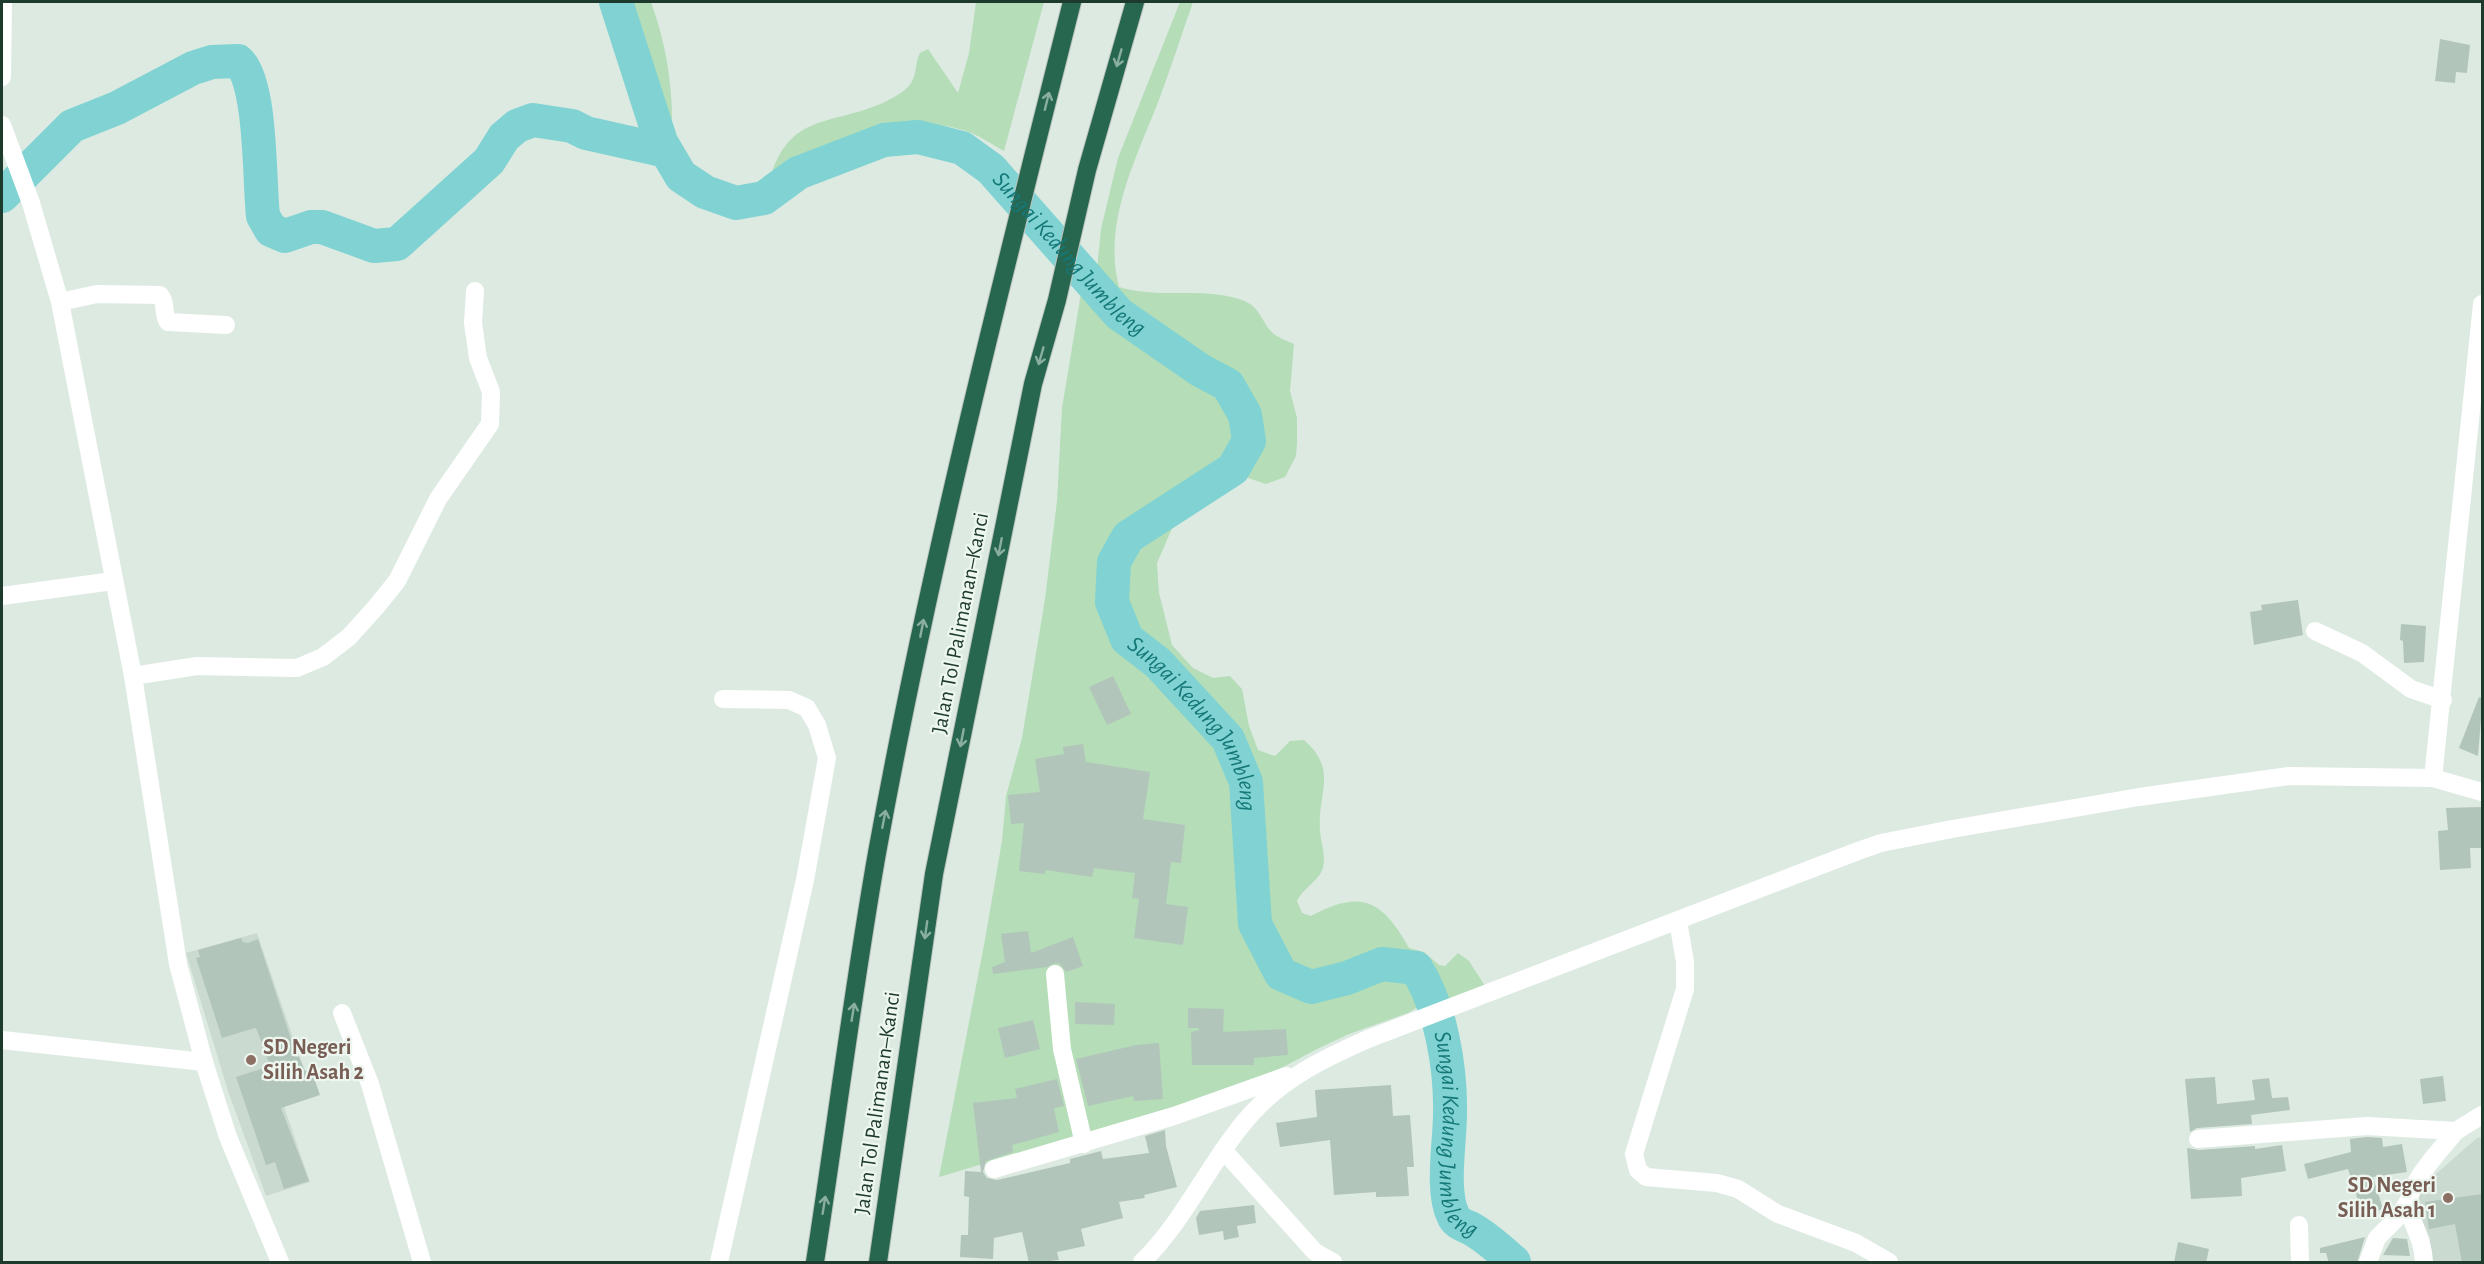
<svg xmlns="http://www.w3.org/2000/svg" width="2484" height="1264" font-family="'Alegreya Sans',sans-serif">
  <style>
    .built { fill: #cbdad0 }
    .green { fill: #b4ddb8 }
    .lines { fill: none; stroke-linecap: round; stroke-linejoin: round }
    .river { stroke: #80d3d2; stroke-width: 34 }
    .building { fill: #b2c5ba }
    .highway-casing { stroke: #bcc4c0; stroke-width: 20 }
    .minor { stroke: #fff; stroke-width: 18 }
    .highway { stroke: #28674f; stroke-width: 18 }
    .oneway { stroke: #8aafa0 }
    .education-dot { fill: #8d6e63; stroke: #edf7f0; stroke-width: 2 }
    .labels { text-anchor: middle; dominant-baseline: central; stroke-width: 4.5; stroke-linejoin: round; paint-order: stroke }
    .street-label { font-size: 22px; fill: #1e3a2d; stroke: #edf7f0 }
    .education-label { font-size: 22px; font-weight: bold; fill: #785e54; stroke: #edf7f0; text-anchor: start }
    .water-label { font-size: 24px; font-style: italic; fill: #157878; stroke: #edf7f0 }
  </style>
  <rect width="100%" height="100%" fill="#ddeae2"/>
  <g class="built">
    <path d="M257,933l42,122 -29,11 40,116 -44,14 -38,-105 -42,-138z"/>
    <path d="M2482,1137v125h-52v-24l-15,-35 -1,-10 63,-55z"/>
  </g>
  <g class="green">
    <path d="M629,2h22c14,39 21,78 21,119z"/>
    <path d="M976,2h68l-40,149c-13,-7 -27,-17 -41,-21 -65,-20 -140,15 -193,49 19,-67 62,-53 115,-77 9,-5 20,-10 26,-19 6,-9 4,-21 9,-30l8,-4 30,44 11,-40z"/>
    <path d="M1180,2h13c-11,31 -21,63 -33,95 -23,60 -58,125 -41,190 39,12 81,0 120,12 23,7 21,23 35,35 5,4 14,7 20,10l-4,47 7,27v25l-1,13 -11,21 -19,7 -27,-9 19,-32 -5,-31 -18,-33 -30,-17 -81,-55 -23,-23 -4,-14 4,-41 17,-71z"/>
    <path d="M1081,293l7,3 25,25 83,56 26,14 14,27 4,21 -14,24 -105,68 -15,29 -3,43 16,41 33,25 69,75 16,40 9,142 28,55 36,15 40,-9 33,-14 28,4 10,16v12l-13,8 -59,21 -32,15 -64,34 -314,94 45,-232 18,-104 4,-45 16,-58 23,-139 12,-98 5,-93z"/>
    <path d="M1177,517l-20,46 2,30 13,52 21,23 20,10 17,-2 12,13 7,37 9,24 17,6 15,-15 14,-1c35,31 13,52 16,91 1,12 6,25 3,37 -4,13 -20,20 -26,33l5,12 9,3c51,-27 71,-16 98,32l15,4 15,13 6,1 13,-13 11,8 18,28 -35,13 -8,-6 -23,-36 -40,-5 -37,15 -33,8 -24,-10 -24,-47 -9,-141 -19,-46 -71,-78 -30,-23 -14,-33 3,-35 11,-22 14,-11z"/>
  </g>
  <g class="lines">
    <g class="river">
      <path id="s1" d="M616,2l45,140 20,34 24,16 31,11 28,-5 34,-25 86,-33 34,-3 44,11 29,21 128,145 81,56 28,15 17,30 4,26 -16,28 -105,68 -14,25 -2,40 15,37 31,24 70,76 18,43 9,142 26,50 30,13 36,-9 35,-14 34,4c25,39 35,101 34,146 0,27 -9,77 3,101 3,8 10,10 17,13 17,9 30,22 44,34"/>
      <path d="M2,196l70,-70 45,-18 76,-40 19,-6 26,-1c24,21 21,120 25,155l8,14 14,6 26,-9h11l52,19 23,-2 92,-83 15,-24 13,-11 16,-6 39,6 14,7 80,18"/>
    </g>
  </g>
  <g class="building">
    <path d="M2440,39l30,6 -3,28 -11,-1 -1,11 -20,-2z"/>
    <path d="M2298,600l5,35 -49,10 -4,-33 12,-2 -1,-5z"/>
    <path d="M2401,624l25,2 -2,36 -20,1 -1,-22 -3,-1z"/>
    <path d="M1113,676l18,38 -24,11 -18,-38z"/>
    <path d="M2479,697l3,1v9l-4,49 -19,-8z"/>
    <path d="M1083,744l3,18 64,10 -7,47 42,6 -4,38 -10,-1 -5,42 22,3 -5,38 -49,-7 5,-39 -7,-1 3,-25 -41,-5 -2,9 -46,-7 -1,4 -26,-3 5,-48 -13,1 -3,-29 32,-3 -5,-33 29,-5 -1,-7z"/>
    <path d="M2482,807v41h-12l1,20 -31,2 -2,-39 10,-1 -2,-22z"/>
    <path d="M1028,931l3,22 42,-16 10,29 -17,6 -6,-8 -5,-1 -8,4 -54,7 -1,-7 13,-5 -4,-28z"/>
    <path d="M241,938l2,4 5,1 10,-4 39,118 2,-1 6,15 6,-2 9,26 -39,13 28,73 -25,8 -9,-27 -9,3 -30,-88 34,-11 -13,-36 -2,-2 -33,10 -26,-80 4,-1 -2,-7z"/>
    <path d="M1075,1002l40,2 -1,21 -39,-1z"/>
    <path d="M1188,1008l36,1 -1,23 63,-3 2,26 -34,3v7h-62l-1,-33 8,-2v-2h-11z"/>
    <path d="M1033,1020l7,29 -35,9 -7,-30z"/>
    <path d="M1159,1043l4,56 -29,2 -1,-5 -45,10 -12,-47 60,-14z"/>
    <path d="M2443,1076l3,25 -23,3 -3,-25z"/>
    <path d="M2215,1077l2,27 38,-4 -3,-20 17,-2 3,20 16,-1 2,13 -39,5 1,9 -55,4 -7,4 -5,-53z"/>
    <path d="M1057,1079l7,27 -10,2 5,24 -47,13 1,7 -27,9 -3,11 4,6 10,2 22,-5 51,-12v-4l31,-8 2,8 46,-6 -4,-17 20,-6 1,16 11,41 -33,8 1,3 -26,4 4,16 -42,11 4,17 -28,6 2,8 -30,3 -7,-31 -28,6 -1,21 -33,-2 1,-22h7l1,-38 -5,-1 1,-25 16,1 -8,-69 44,-5 -2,-9z"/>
    <path d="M1391,1085l2,31 17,-1 4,52h-7l2,29 -33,1v-5l-42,3 -4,-55 -50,7 -4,-24 41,-6 -2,-27z"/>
    <path d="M2367,1137l15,1 1,9 19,-3 5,28 -34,5 10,32 -20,7 -15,-47 -40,10 -4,-15 47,-12 -1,-13z"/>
    <path d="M2282,1145l4,26 -45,7 1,18 -51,3 -4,-51 12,2 56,-4v3z"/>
    <path d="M2482,1194v69h-20l-7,-39 -26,5 -4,-27z"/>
    <path d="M1254,1205l2,18 -19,3 2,11 -15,3 -1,-9 -24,4 -3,-17 4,-7z"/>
    <path d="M2365,1237l-8,26h-28l-3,-10h-6v-5z"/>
    <path d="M2393,1238l14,1 3,17 -27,-1z"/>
    <path d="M2178,1242l31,7 -3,14h-32z"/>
  </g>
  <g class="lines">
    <defs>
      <g id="highway">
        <path d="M815,1262c21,-136 38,-273 62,-409 52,-287 124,-569 195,-851"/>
        <path d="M878,1262l56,-388 99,-490 24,-84 30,-130 48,-168"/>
      </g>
    </defs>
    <use href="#highway" class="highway-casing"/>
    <g class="minor">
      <path d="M2,77l1,-75"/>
      <path d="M2,125l29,78 29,99 73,374 45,288 26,98 24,75 52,125"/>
      <path d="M60,302l37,-8 63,1c7,7 2,18 8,27l58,3"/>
      <path d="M2,596l111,-15"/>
      <path d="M2315,631l47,22 49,36 32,11"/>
      <path d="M133,676l64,-10 100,2 26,-11 26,-20 27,-30 21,-26 41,-82 52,-75 1,-32 -13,-34 -5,-35 2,-32"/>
      <path d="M2433,778l49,-474"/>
      <path d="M1678,921l7,41v27l-51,165 4,16 8,7 71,6 21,6 40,25 78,29 33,19"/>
      <path d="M1055,974l7,75 22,95"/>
      <path d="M342,1013l28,71 52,178"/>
      <path d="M2,1040l202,22"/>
      <path d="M2456,1131l26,-16"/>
      <path d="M2198,1139l169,-13 89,5c-13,16 -53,57 -47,78 5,21 14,30 15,53"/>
      <path d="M1225,1152l90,100 18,10"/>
      <path d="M994,1169l180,-53 112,-40"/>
      <path d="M2299,1225l1,37"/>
      <path d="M719,1262l86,-382 22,-122 -10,-33 -10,-17 -18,-8 -66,-1"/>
      <path d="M1142,1262c45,-44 69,-104 111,-150 32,-35 72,-54 115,-73l490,-188 23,-8 71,-14 187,-32 150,-21 144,2 49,14"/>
      <path d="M2368,1262l9,-24 23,-23 7,-12"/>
    </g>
    <use href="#highway" class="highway"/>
  </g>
  <defs><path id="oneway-shaft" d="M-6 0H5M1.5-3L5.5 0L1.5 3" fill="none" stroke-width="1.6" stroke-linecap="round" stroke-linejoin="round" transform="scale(1.5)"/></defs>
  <g class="oneway">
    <use href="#oneway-shaft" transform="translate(1119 58) rotate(106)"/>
    <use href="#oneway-shaft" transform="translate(1047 101) rotate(-76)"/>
    <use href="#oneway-shaft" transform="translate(1041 356) rotate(106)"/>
    <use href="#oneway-shaft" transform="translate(1000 547) rotate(101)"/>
    <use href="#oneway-shaft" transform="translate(922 628) rotate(-79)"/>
    <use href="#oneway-shaft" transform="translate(962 738) rotate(101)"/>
    <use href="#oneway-shaft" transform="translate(884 819) rotate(-79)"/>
    <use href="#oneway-shaft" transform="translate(926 930) rotate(98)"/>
    <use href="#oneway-shaft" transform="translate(853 1012) rotate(-81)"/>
    <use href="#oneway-shaft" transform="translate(824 1205) rotate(-81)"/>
  </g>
  <g class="education-dot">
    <circle cx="251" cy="1060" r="6"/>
    <circle cx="2448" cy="1198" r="6"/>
  </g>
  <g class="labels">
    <g class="street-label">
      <text transform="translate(960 623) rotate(-79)">Jalan Tol Palimanan–Kanci</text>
      <text transform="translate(877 1103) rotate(-82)">Jalan Tol Palimanan–Kanci</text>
    </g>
    <g class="education-label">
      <text x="263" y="1047">SD Negeri<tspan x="263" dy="25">Silih Asah 2</tspan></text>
      <text x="2436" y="1185" text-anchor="end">SD Negeri<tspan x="2436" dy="25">Silih Asah 1</tspan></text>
    </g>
    <g class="water-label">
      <text stroke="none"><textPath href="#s1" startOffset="642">Sungai Kedung Jumbleng</textPath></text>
      <text stroke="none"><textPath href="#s1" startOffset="1288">Sungai Kedung Jumbleng</textPath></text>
      <text stroke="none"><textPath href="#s1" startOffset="1882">Sungai Kedung Jumbleng</textPath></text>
    </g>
  </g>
  <rect width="2484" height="1264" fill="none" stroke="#1e3a2d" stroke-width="6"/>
</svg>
